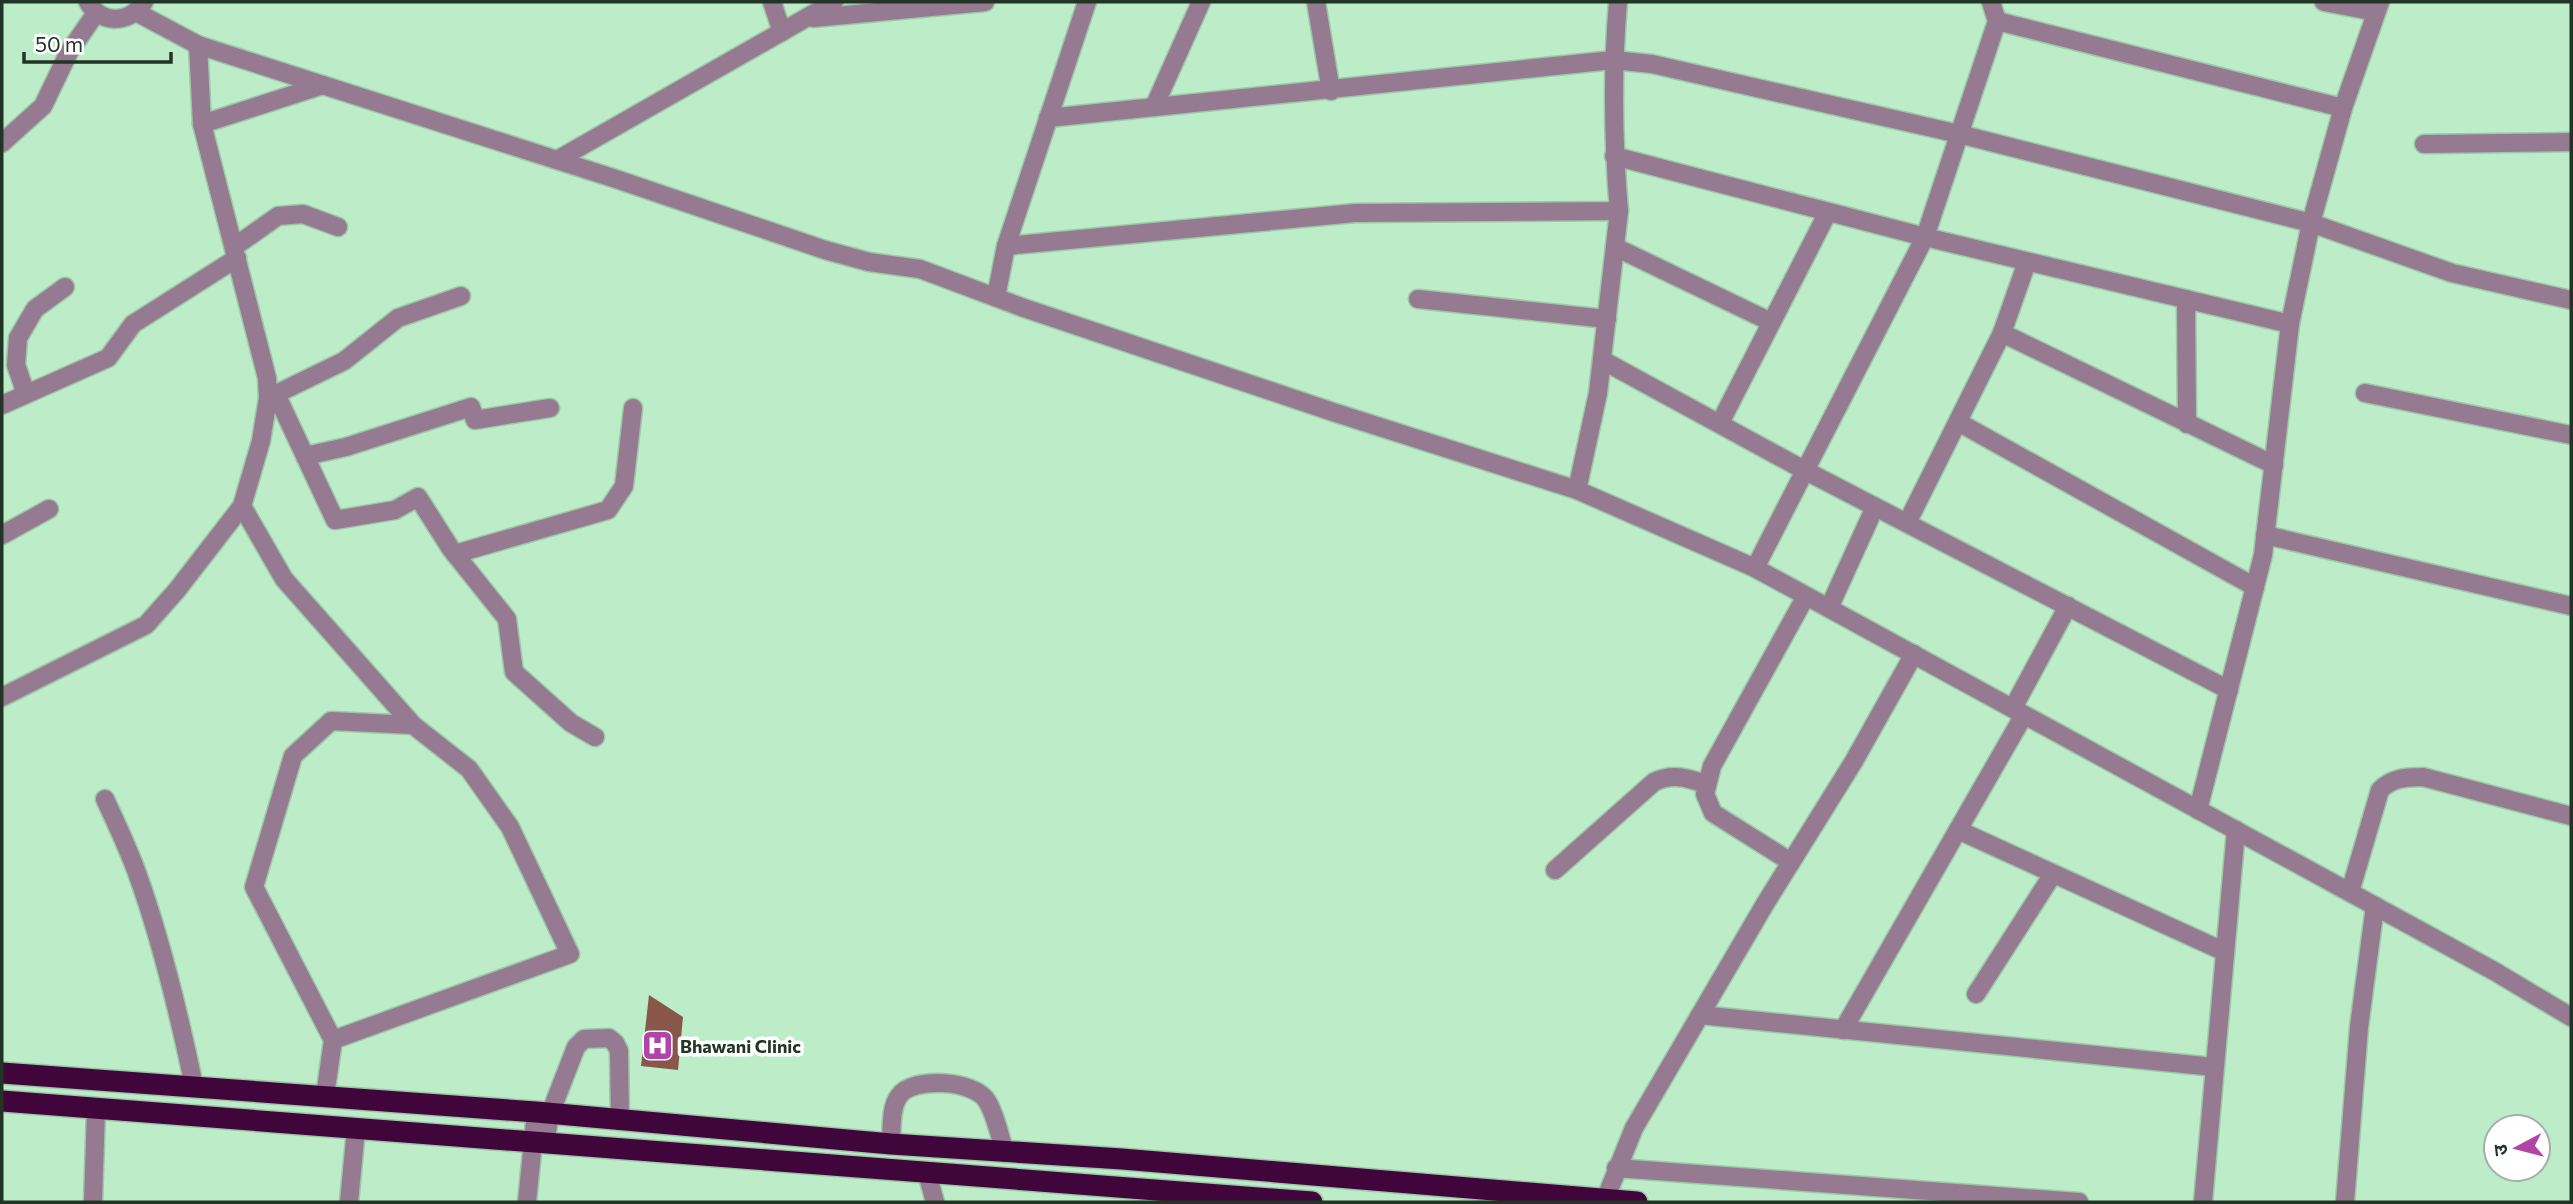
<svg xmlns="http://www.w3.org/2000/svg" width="2573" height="1204" font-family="Commissioner,'Noto Sans Devanagari',sans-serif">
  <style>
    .building { fill: #88564b }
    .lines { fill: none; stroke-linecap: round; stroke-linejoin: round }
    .minor-casing { stroke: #9dc7a8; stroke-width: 21 }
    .highway-casing { stroke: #9dc7a8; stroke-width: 24 }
    .minor { stroke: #967a91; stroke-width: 18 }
    .highway { stroke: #40063b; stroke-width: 21 }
    .labels { text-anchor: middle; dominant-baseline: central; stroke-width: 7; stroke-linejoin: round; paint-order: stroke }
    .poi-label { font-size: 18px; font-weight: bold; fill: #223426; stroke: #fff; text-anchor: start }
  </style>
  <rect width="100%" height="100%" fill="#bcecc8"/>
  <path class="building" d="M649,995l34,22 -5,53 -37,-4z"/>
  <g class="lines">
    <defs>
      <g id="minor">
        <path d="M88,2c13,23 42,22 56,0"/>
        <path d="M772,2l10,30"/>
        <path d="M1316,2l15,89"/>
        <path d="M1991,2l6,19 -72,216 365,87"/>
        <path d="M2324,2l52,10"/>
        <path d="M136,12l62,33 415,133 212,72 44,12 51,7 104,39 309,104 244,78 178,78 739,403 77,46"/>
        <path d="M813,18l172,-16"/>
        <path d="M1997,21l346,87 -32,115 141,50 119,27"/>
        <path d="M1154,107l47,-105"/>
        <path d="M2343,108l37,-106"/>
        <path d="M1048,118l565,-58 39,4 307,70 352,89 -21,101 -27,231 -65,255"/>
        <path d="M202,124l121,-39"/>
        <path d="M2,143l41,-37 26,-54 27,-39"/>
        <path d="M2424,144l147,-2"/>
        <path d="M1614,156l311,81 -170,331"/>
        <path d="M557,160l277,-158"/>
        <path d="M1006,246l349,-33 264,-2c-6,-70 -7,-139 -1,-209"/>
        <path d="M234,247l44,-31 25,-2 35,13"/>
        <path d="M1615,247l156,75"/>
        <path d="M996,297l10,-51 81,-244"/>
        <path d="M1418,299l189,20"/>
        <path d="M2186,299l1,125"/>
        <path d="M2002,333l272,132"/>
        <path d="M1602,360l202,110 425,220"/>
        <path d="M2365,393l206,42"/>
        <path d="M26,394l-10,-29 2,-27 17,-29 30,-22"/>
        <path d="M276,394l59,126 60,-10 23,-13 33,52 56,70 7,53 57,51 24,14"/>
        <path d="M268,398l76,-37 54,-43 63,-22"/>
        <path d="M2,405l106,-47 25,-34 104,-66"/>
        <path d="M1958,422l297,165"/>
        <path d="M1720,423l108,-211"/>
        <path d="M305,456l41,-9 125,-40 4,13 75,-12"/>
        <path d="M1577,490l21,-97 21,-182"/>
        <path d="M242,506l42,73 129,146"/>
        <path d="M1907,523l95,-190 25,-71"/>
        <path d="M2,535l47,-26"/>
        <path d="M2265,535l306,71"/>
        <path d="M455,554l153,-44 16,-24 9,-78"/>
        <path d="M1829,608l46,-101"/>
        <path d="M2,697l144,-72 31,-35 65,-84 19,-65 7,-43 -1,-20 -65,-254 -4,-79"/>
        <path d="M2013,708l55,-102"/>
        <path d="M105,799c11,24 23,49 32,74 25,69 42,141 57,213"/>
        <path d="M1958,830l267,122"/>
        <path d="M1791,862l-78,-49 -8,-19 7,-28 94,-170"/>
        <path d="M1555,870l99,-88c19,-9 33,-4 52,2"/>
        <path d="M2350,892l30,-102c12,-12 26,-13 43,-13l148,39"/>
        <path d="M1976,994l77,-120"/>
        <path d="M1700,1015l514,52"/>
        <path d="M1843,1030l181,-315"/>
        <path d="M325,1096l8,-56 237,-86 -60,-127 -41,-58 -56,-44 -82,-4 -38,35 -39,131 79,153"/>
        <path d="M545,1143l5,-29 26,-67 8,-8 25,-1 6,5 4,8 1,70"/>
        <path d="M891,1144c1,-14 -1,-36 8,-48 13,-20 76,-16 88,5 9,15 13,36 18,52"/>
        <path d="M1616,1168l463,34"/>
        <path d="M927,1173l8,29"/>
        <path d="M1605,1200l29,-72 131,-224 89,-143 60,-107"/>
        <path d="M93,1202l3,-93"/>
        <path d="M349,1202l7,-73"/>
        <path d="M527,1202l9,-90"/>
        <path d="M2203,1202l33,-372"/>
        <path d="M2345,1202l14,-175 16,-121"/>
      </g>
      <g id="highway">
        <path d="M2,1073l534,39 355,32 231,15 515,43"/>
        <path d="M2,1101l1310,101"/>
      </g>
    </defs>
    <use href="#minor" class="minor-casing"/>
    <use href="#highway" class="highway-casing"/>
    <use href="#minor" class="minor"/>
    <use href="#highway" class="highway"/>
  </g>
  <defs>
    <symbol id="hospital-square" viewBox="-11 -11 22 22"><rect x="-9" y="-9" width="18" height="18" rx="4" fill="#b145a6" stroke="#fff"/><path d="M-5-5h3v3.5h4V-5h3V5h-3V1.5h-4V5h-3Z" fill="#fff"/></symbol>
  </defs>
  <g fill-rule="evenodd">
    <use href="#hospital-square" x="640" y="1028" width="35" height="35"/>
  </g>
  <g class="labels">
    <g class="poi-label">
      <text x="680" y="1046">Bhawani Clinic</text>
    </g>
  </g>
  <rect width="2573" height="1204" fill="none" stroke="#223426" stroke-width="7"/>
  <g transform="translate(2517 1148) rotate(263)"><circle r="33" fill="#ffffff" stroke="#a7aea8" stroke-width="2"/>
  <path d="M0-5L12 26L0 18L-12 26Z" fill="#b145a6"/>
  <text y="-10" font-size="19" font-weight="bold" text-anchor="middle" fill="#223426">उ</text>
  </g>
  <path d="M24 52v10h147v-10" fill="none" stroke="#223426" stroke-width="3.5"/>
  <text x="35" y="52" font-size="21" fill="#223426" stroke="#ffffff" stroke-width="5" paint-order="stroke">50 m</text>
</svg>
